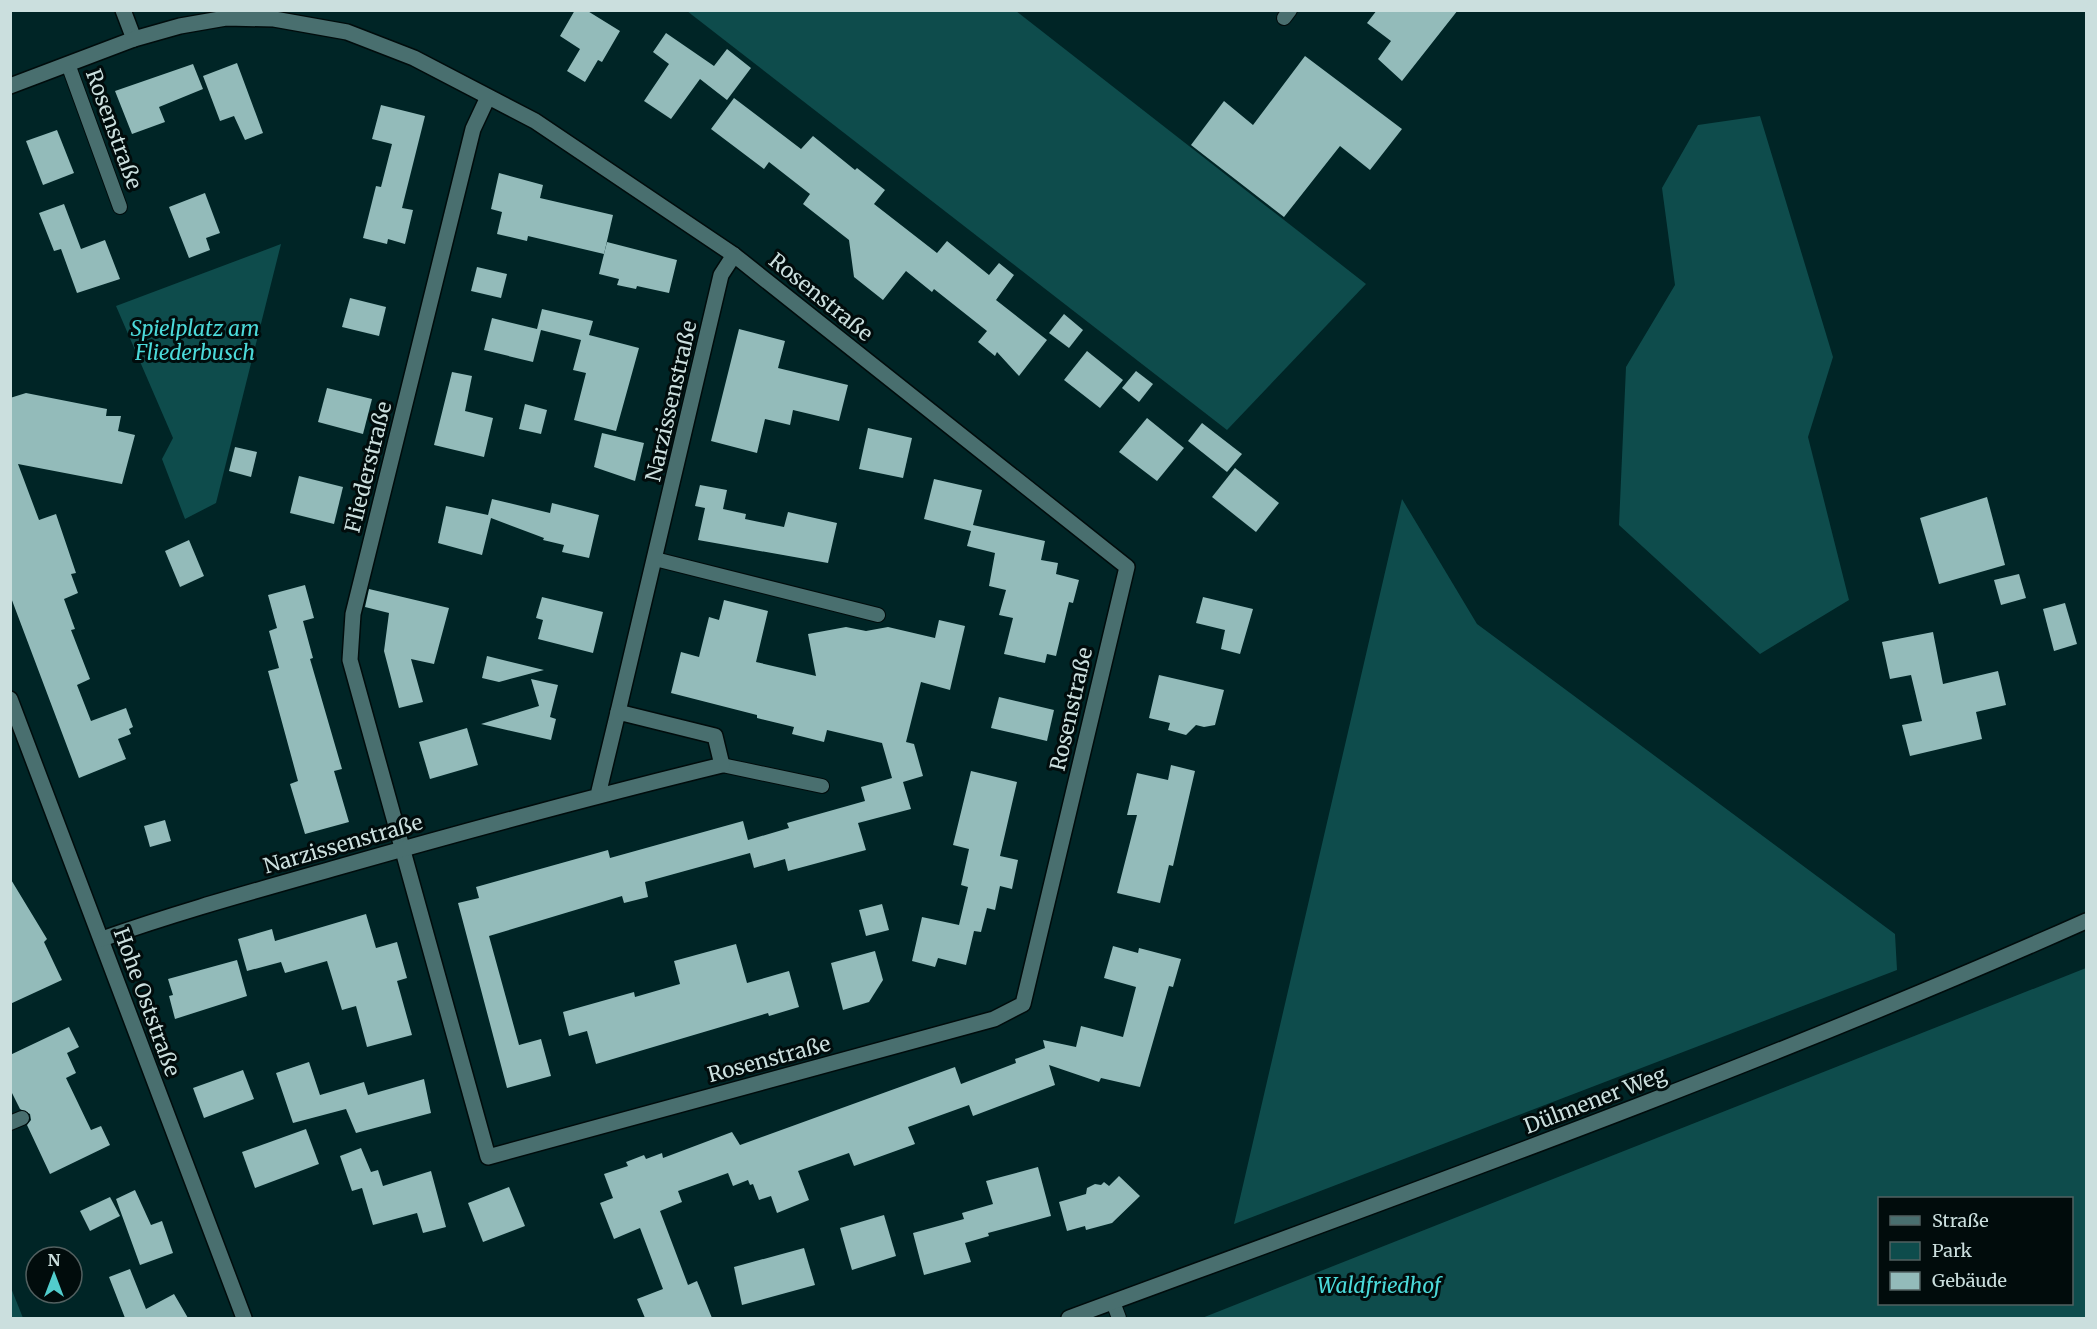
<svg xmlns="http://www.w3.org/2000/svg" width="2097" height="1329" font-family="Merriweather,serif">
  <style>
    .green { fill: #0e4c4c; fill-rule: evenodd }
    .building { fill: #93bbba }
    .lines { fill: none; stroke-linecap: round; stroke-linejoin: round }
    .lane-casing { stroke: #000c0c; stroke-width: 16 }
    .street-casing { stroke: #000c0c; stroke-width: 18 }
    .secondary-casing { stroke: #000c0c; stroke-width: 18 }
    .lane { stroke: #496f6f; stroke-width: 14 }
    .street { stroke: #496f6f; stroke-width: 15 }
    .secondary { stroke: #496f6f; stroke-width: 15 }
    .labels { text-anchor: middle; dominant-baseline: central; stroke-width: 6; stroke-linejoin: round; paint-order: stroke }
    .street-label { font-size: 21px; fill: #cbdfde; stroke: #010c0c }
    .park-label { font-size: 21px; font-style: italic; fill: #4bdada; stroke: #010c0c }
  </style>
  <rect width="100%" height="100%" fill="#002526"/>
  <g class="green">
    <path d="M687,11h329l350,273 -139,146z"/>
    <path d="M1760,116l73,241 -25,80 41,163 -89,54 -141,-129 7,-158 49,-82 -13,-97 36,-63z"/>
    <path d="M281,244l-65,259 -31,16 -23,-60 11,-21 -57,-132z"/>
    <path d="M1402,499l75,125 418,310 2,36 -663,254z"/>
    <path d="M2086,968v350h-884zM2072,1198v106h-192v-106z"/>
    <path d="M10,1288h1l12,30h-12z"/>
  </g>
  <g class="building">
    <path d="M575,10h11l34,21 -18,31 -4,-2 -13,22 -18,-11 13,-22 -20,-13z"/>
    <path d="M1377,10h81l-56,71 -24,-22 13,-18 -24,-18z"/>
    <path d="M666,33l48,33 13,-17 24,19 -24,32 -27,-21 -29,40 -27,-18 25,-37 -16,-12z"/>
    <path d="M1305,56l97,73 -32,41 -30,-24 -56,71 -93,-72 33,-44 29,24z"/>
    <path d="M237,63l26,70 -18,7 -11,-24 -14,5 -17,-45z"/>
    <path d="M193,64l10,25 -44,18 6,15 -33,12 -17,-43z"/>
    <path d="M734,98l67,51 12,-13 42,34 2,-2 28,22 -11,14 63,49 10,-12 42,34 10,-12 15,12 -18,25 51,40 -28,36 -22,-24 -2,4 -17,-14 9,-11 -53,-42 -2,3 -26,-21 -23,29 -29,-23 -5,-37 -46,-36 7,-10 -41,-32 -5,7 -53,-40z"/>
    <path d="M381,105l44,11 -23,92 11,2 -8,34 -17,-5 -1,5 -24,-6 13,-52 5,1 11,-43 -20,-5z"/>
    <path d="M57,130l17,43 -31,12 -17,-44z"/>
    <path d="M499,173l44,12 -3,13 73,17 -9,39 -76,-18 -1,5 -30,-7 5,-22 -11,-3z"/>
    <path d="M205,193l15,40 -14,5 4,12 -21,8 -20,-51z"/>
    <path d="M64,204l17,45 24,-9 15,39 -43,14 -16,-44 -7,2 -15,-38z"/>
    <path d="M607,242l70,18 -8,33 -32,-7 -1,3 -19,-4 2,-6 -20,-5z"/>
    <path d="M477,267l30,7 -6,24 -30,-7z"/>
    <path d="M350,298l36,9 -7,29 -37,-9z"/>
    <path d="M542,309l51,12 -4,14 50,13 -23,83 -42,-11 12,-47 -13,-3 8,-30 -40,-10 -8,32 -49,-12 8,-32 45,11z"/>
    <path d="M1064,314l19,16 -14,18 -20,-15z"/>
    <path d="M739,329l46,12 -7,27 70,17 -9,36 -46,-11 -3,15 -25,-6 -8,34 -46,-12z"/>
    <path d="M1087,351l36,29 -23,28 -36,-28z"/>
    <path d="M1136,371l17,13 -14,18 -17,-14z"/>
    <path d="M452,372l20,4 -7,35 28,7 -9,39 -50,-12z"/>
    <path d="M327,388l45,11 -9,35 -45,-12z"/>
    <path d="M26,393l81,16 -1,7h15l-3,15 17,4 -13,49 -104,-20 21,56 17,-6 20,59 -5,1 7,19 -14,6 11,30 -4,1 19,49 -13,6 14,36 35,-13 7,19 -4,2 2,5 -13,5 8,20 -47,19 -69,-183v-197z"/>
    <path d="M525,404l22,6 -6,24 -22,-5z"/>
    <path d="M1147,418l37,30 -27,33 -38,-29z"/>
    <path d="M1202,423l40,31 -15,18 -39,-31z"/>
    <path d="M868,428l44,10 -9,40 -44,-9z"/>
    <path d="M602,433l42,10 -9,38 -41,-14z"/>
    <path d="M235,447l22,5 -6,25 -22,-6z"/>
    <path d="M1235,468l44,35 -23,29 -44,-35z"/>
    <path d="M299,476l44,11 -9,37 -44,-11z"/>
    <path d="M934,479l48,11 -9,35 72,16 -4,19 17,3 -2,11 23,6 -6,23 -4,-1 -13,54 -9,-2 -2,9 -41,-9 9,-36 -14,-3 7,-25 -17,-4 6,-33 -28,-7 4,-15 -47,-12z"/>
    <path d="M700,485l27,5 -4,19 23,5 -1,5 39,8 4,-15 49,11 -9,40 -130,-23 7,-32 -10,-2z"/>
    <path d="M1987,497l18,68 -66,19 -19,-66z"/>
    <path d="M492,499l58,14 2,-10 47,12 -10,43 -27,-6 2,-7 -21,-5 1,-2 -53,-20 -9,37 -44,-12 8,-37 42,9z"/>
    <path d="M189,540l15,36 -24,11 -15,-36z"/>
    <path d="M2019,574l7,24 -25,7 -7,-25z"/>
    <path d="M305,585l9,33 -11,3 10,37 -3,1 32,110 -8,2 15,51 -44,12 -15,-50 8,-3 -30,-110 11,-3 -10,-37 8,-3 -9,-33z"/>
    <path d="M369,589l80,19 -15,56 -23,-5 12,43 -24,6 -15,-57 5,-38 -24,-6z"/>
    <path d="M542,597l61,15 -10,41 -55,-14 5,-19 -7,-2z"/>
    <path d="M1203,597l50,12 -13,45 -19,-5 4,-19 -29,-7z"/>
    <path d="M724,600l44,11 -12,51 60,14 -8,-42 38,-7 20,4 22,-4 47,11 4,-18 26,6 -15,64 -29,-8 -15,60 8,2 9,32 -20,6 8,27 -53,14 8,27 -78,21 -3,-12 -31,9 -4,-15 -105,29 3,15 -24,6 -2,-7 -133,40 30,109 22,-6 10,37 -44,12 -49,-185 21,-5 -3,-11 132,-37 2,8 133,-37 5,19 41,-12 -2,-5 78,-22 -4,-14 31,-9 -10,-35 -55,-13 -3,12 -32,-8 2,-7 -37,-9v-3l-86,-22 10,-41 18,5 10,-40 10,3z"/>
    <path d="M2065,603l12,41 -23,7 -11,-42z"/>
    <path d="M1933,632l10,52 55,-13 8,34 -30,7 6,27 -72,17 -8,-31 20,-4 -11,-46 -21,4 -8,-37z"/>
    <path d="M487,656l57,14 -45,12 -17,-4z"/>
    <path d="M1159,675l65,15 -9,35 -11,2 -8,-2 -10,10 -18,-5 2,-7 -21,-5z"/>
    <path d="M531,679l27,6 -8,32 6,2 -5,21 -70,-16 58,-18z"/>
    <path d="M999,697l55,13 -7,31 -56,-13z"/>
    <path d="M467,728l11,37 -48,14 -11,-37z"/>
    <path d="M1171,765l24,6 -22,95 -4,-1 -9,38 -43,-10 20,-78h-10l10,-42 31,7z"/>
    <path d="M971,771l46,11 -17,74 18,4 -6,29 -12,-3 -5,24 -8,-2 -6,24 -7,-1 -8,34 -28,-7 -3,9 -23,-6 10,-44 37,8 9,-38 -7,-2 8,-36 -16,-4z"/>
    <path d="M165,820l6,21 -21,6 -6,-21z"/>
    <path d="M10,878l37,61 -3,3 18,38 -52,24z"/>
    <path d="M882,904l7,26 -23,6 -7,-26z"/>
    <path d="M366,914l10,34 21,-6 10,36 -10,3 15,54 -45,12 -11,-41 -14,4 -15,-49 -42,12 -4,-11 -34,9 -9,-32 34,-10 3,12z"/>
    <path d="M736,944l11,39 42,-12 10,36 -30,9 -1,-3 -172,51 -9,-33 -18,5 -6,-24 71,-20 1,5 45,-13 -6,-23z"/>
    <path d="M1113,946l25,7 1,-5 42,11 -8,28 -4,-1 -29,101 -39,-9 -2,4 -50,-17 6,20 -82,31 -4,-11 -61,22 7,17 -61,22 -5,-13 -51,18 11,29 -32,13 -6,-17 -12,4 -6,-16 -3,1 -2,-5 -15,6 -5,-13 -50,18 4,11 -22,9 28,74 9,-4 15,37h-67l-8,-19 26,-10 -23,-61 -26,11 -14,-36 13,-5 -9,-24 24,-8 -2,-4 18,-7 2,4 16,-6 1,5 69,-26 8,13 215,-78 6,17 55,-21 -1,-4 30,-11 -2,-8 33,7 5,-21 42,11 13,-50 -32,-9z"/>
    <path d="M875,951l8,29 -14,22 -26,8 -12,-47z"/>
    <path d="M237,960l10,36 -72,23 -6,-23 4,-1 -5,-16z"/>
    <path d="M69,1027l10,20 -12,6 9,20 -10,5 25,52 10,-4 9,19 -60,29 -23,-49 4,-5 -1,-6 -10,-5 -10,-20v-34z"/>
    <path d="M309,1062l11,33 44,-13 4,13 56,-16 7,34 -75,20 -10,-24 -53,14 -17,-50z"/>
    <path d="M243,1070l11,29 -50,19 -11,-30z"/>
    <path d="M306,1129l13,35 -64,24 -13,-36z"/>
    <path d="M361,1148l10,24 7,-2 5,16 48,-15 15,56 -23,6 -6,-20 -44,12 -11,-37 -10,3 -12,-35z"/>
    <path d="M1038,1167l13,49 -63,17 1,3 -24,7 6,19 -47,13 -11,-42 51,-14 -2,-6 31,-9 -7,-23z"/>
    <path d="M1119,1176l21,20 -28,27 -26,7 -1,-4 -18,5 -8,-29 27,-8 1,-6 8,-4 6,1 3,-3 5,4z"/>
    <path d="M509,1187l16,39 -42,16 -15,-39z"/>
    <path d="M135,1190l16,35 11,-4 11,32 -33,12 -24,-66z"/>
    <path d="M110,1197l10,19 -30,15 -10,-20z"/>
    <path d="M884,1215l12,41 -44,14 -12,-42z"/>
    <path d="M804,1248l11,37 -73,20 -8,-38z"/>
    <path d="M130,1269l16,40 28,-15 14,24h-63l-16,-41z"/>
  </g>
  <g class="lines">
    <defs>
      <g id="lane">
        <path d="M1284,18l6,-8"/>
        <path d="M68,64l52,143"/>
        <path d="M655,559l223,56"/>
        <path d="M722,765l100,21"/>
        <path d="M10,1123l12,-5"/>
        <path d="M1113,1302l6,16"/>
      </g>
      <g id="street">
        <path d="M123,10l11,29"/>
        <path d="M10,86l124,-47 46,-13 46,-8 48,1 73,13 67,26 121,63 199,134 393,312 -104,437 -29,15 -506,138 -138,-497 3,-46 120,-485 15,-32"/>
        <path d="M10,699l234,619"/>
        <path d="M618,712l103,-437 13,-20"/>
        <path d="M102,939c76,-27 153,-48 230,-70 130,-37 259,-72 390,-104l-7,-29 -97,-24 -20,83"/>
      </g>
      <path id="secondary" d="M1069,1318c341,-126 685,-249 1017,-397"/>
    </defs>
    <use href="#lane" class="lane-casing"/>
    <use href="#street" class="street-casing"/>
    <use href="#secondary" class="secondary-casing"/>
    <use href="#lane" class="lane"/>
    <use href="#street" class="street"/>
    <use href="#secondary" class="secondary"/>
  </g>
  <g class="labels">
    <g class="street-label">
      <text transform="translate(114 129) rotate(70)">Rosenstraße</text>
      <text transform="translate(821 297) rotate(39)">Rosenstraße</text>
      <text transform="translate(671 401) rotate(-77)">Narzissenstraße</text>
      <text transform="translate(368 467) rotate(-76)">Fliederstraße</text>
      <text transform="translate(1071 709) rotate(-77)">Rosenstraße</text>
      <text transform="translate(343 844) rotate(-16)">Narzissenstraße</text>
      <text transform="translate(147 1002) rotate(70)">Hohe Oststraße</text>
      <text transform="translate(769 1059) rotate(-15)">Rosenstraße</text>
      <text transform="translate(1595 1100) rotate(-21)">Dülmener Weg</text>
    </g>
    <g class="park-label">
      <text x="195" y="328">Spielplatz am<tspan x="195" dy="24">Fliederbusch</tspan></text>
      <text x="1379" y="1285">Waldfriedhof</text>
    </g>
  </g>
  <rect width="2097" height="1329" fill="none" stroke="#cbdfde" stroke-width="24"/>
  <rect x="1878" y="1197" width="195" height="108" fill="#010c0c" stroke="#526060" stroke-width="1.5"/>
  <rect x="1890" y="1216" width="30" height="9" fill="#496f6f" stroke="#526060" stroke-width="1.5"/>
  <text x="1932" y="1227" font-size="18" fill="#cbdfde">Straße</text>
  <rect x="1890" y="1242" width="30" height="18" fill="#0e4c4c" stroke="#526060" stroke-width="1.5"/>
  <text x="1932" y="1257" font-size="18" fill="#cbdfde">Park</text>
  <rect x="1890" y="1272" width="30" height="18" fill="#93bbba" stroke="#526060" stroke-width="1.5"/>
  <text x="1932" y="1287" font-size="18" fill="#cbdfde">Gebäude</text>
  <g transform="translate(54 1275)"><circle r="28" fill="#010c0c" stroke="#526060" stroke-width="1.5"/>
  <path d="M0-4.5L10 22L0 15L-10 22Z" fill="#52cdcd"/>
  <text y="-9" font-size="16" font-weight="bold" text-anchor="middle" fill="#cbdfde">N</text>
  </g>
</svg>
